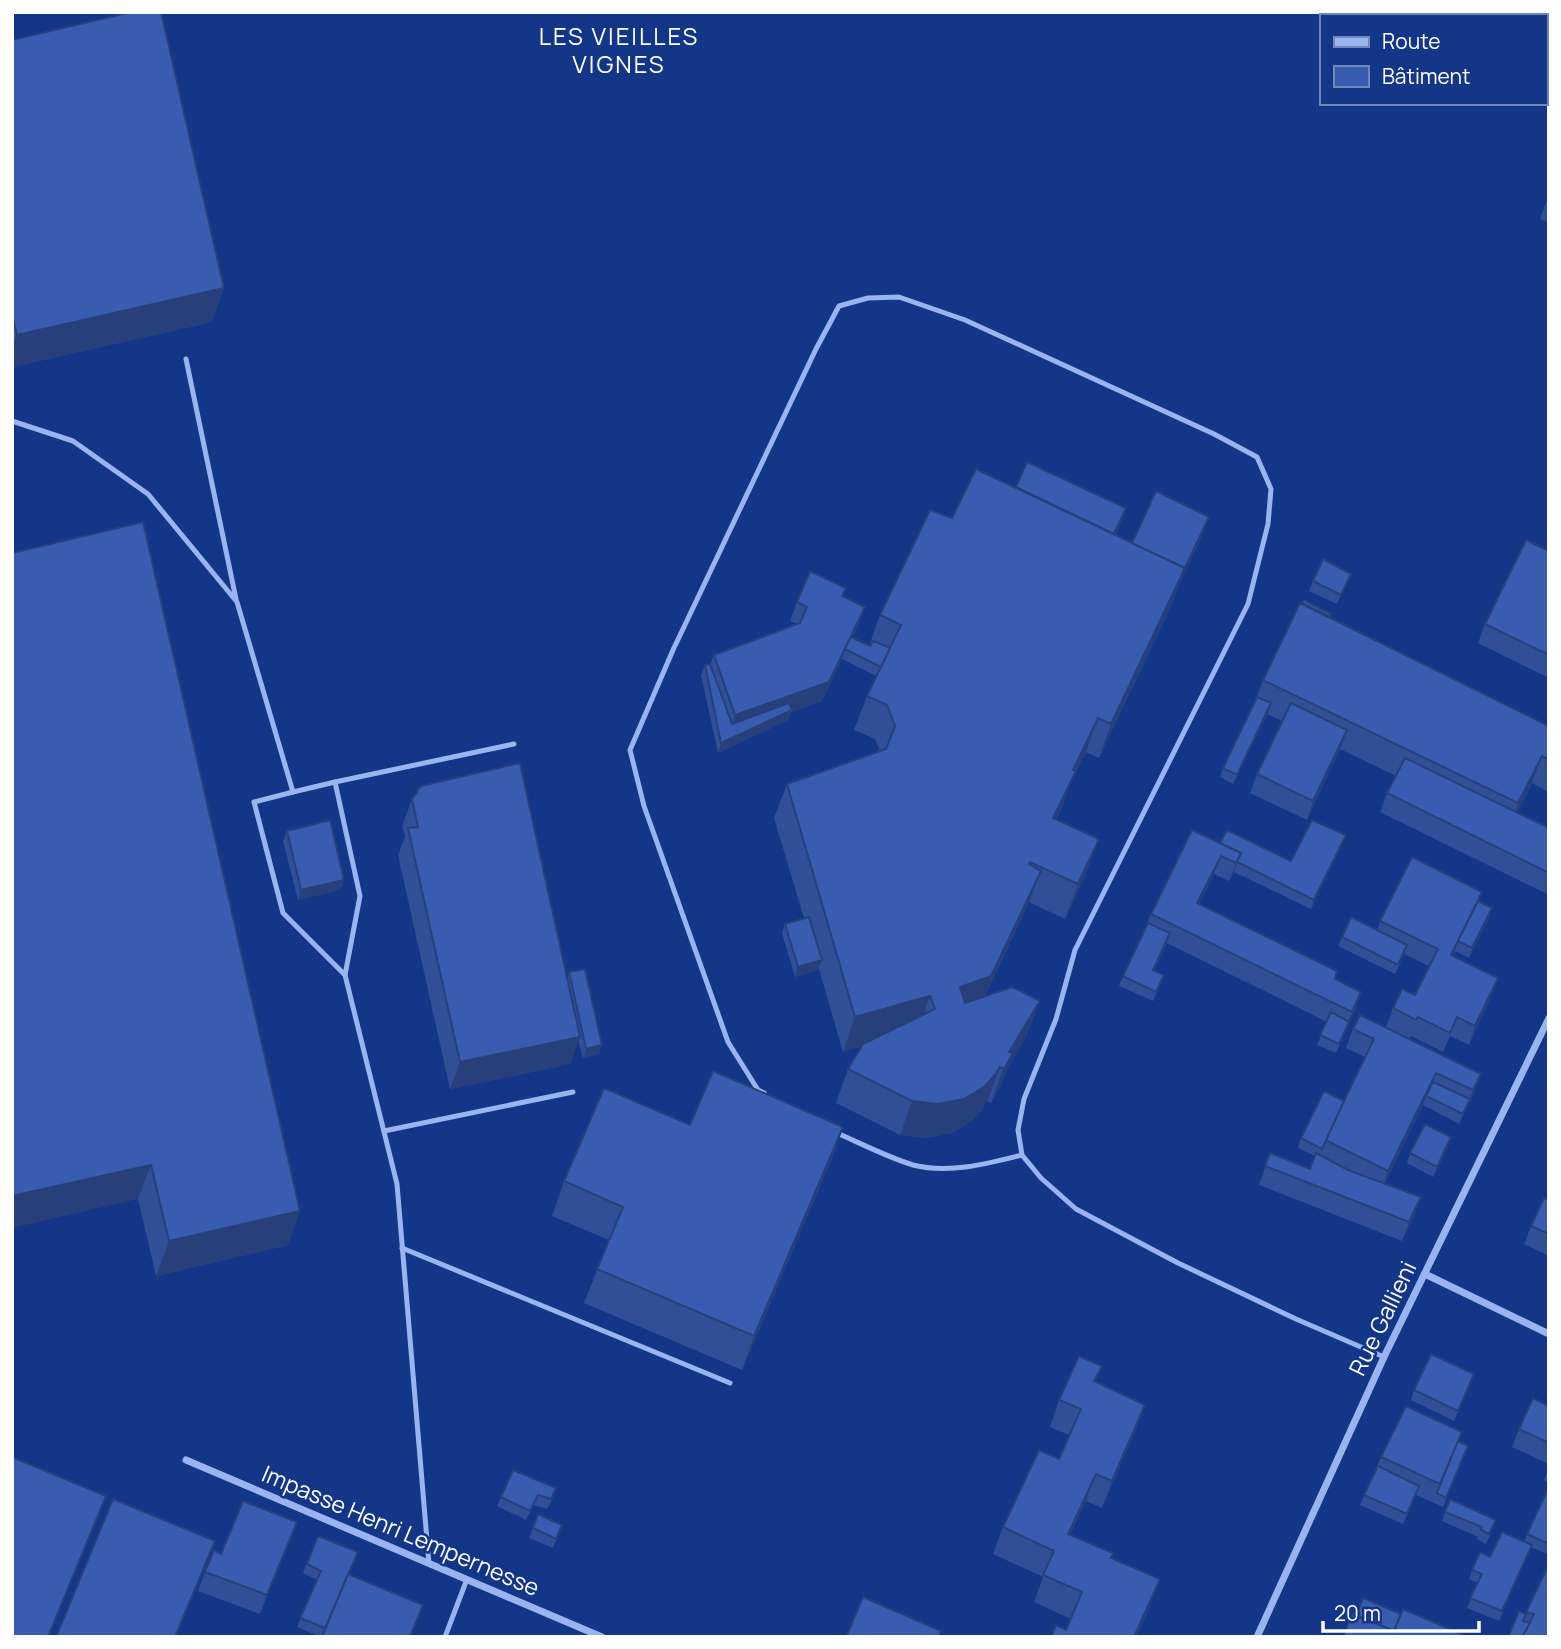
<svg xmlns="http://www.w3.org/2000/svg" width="1561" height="1649" font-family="Manrope,sans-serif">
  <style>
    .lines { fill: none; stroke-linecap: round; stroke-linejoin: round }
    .lane { stroke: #9ab4ef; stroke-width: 5 }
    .street { stroke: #9ab4ef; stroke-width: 7 }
    .wall { fill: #304f97 }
    .shaded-wall { fill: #27407b }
    .building { fill: #385cb0; stroke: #27407b; stroke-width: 2 }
    .labels { text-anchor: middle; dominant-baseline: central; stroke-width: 5; stroke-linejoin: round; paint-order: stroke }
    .street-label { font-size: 23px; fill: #fff; stroke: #143688 }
    .neighbourhood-label { font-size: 24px; letter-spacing: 2px; fill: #fff; stroke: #143688 }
  </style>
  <rect width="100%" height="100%" fill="#143688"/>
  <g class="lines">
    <g class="lane">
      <path d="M186,359l50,240"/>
      <path d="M12,421l61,20 75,53 89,108 56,190 42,-10 25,114 -15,79 52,209 32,380"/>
      <path d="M335,782l179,-38"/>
      <path d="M293,792l-39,10 29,111 62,62"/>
      <path d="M764,1093l-6,-3 -30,-48 -84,-236 -14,-56 43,-100 143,-301 23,-43 29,-8 31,-1 66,23 249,114 43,23 14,32 -3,35 -20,80 -173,346 -19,69 -32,80 -6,31 4,25 19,23 35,31 102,54 118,56 88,38"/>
      <path d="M384,1131l189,-39"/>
      <path d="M837,1133c25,11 50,24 76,32 35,9 74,-1 109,-10"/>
      <path d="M402,1248l328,135"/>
      <path d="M445,1637l22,-58"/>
    </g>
    <g class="street">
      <path d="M1425,1274l124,60"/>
      <path d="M186,1460l416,177"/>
      <path d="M1257,1637l127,-280 165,-339"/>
    </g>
  </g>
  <g class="wall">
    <path d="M12,40l200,282 -200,45z"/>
    <path d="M1549,194v29l-9,-4z"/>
    <path d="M1016,487l110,21 -10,27 16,8 70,-7 -24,51 -5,15 -74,156 -13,-6 -14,28 -9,25 -6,14 29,55 -21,45 -36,-17 -44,94 42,39 -20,35 -7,17 -9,16 -4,-2 -6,10 -9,10 -20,12 -27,5 -25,-3 -64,-32 12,-34 14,-23 -19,6 -24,-83 -24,8 -13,-44 3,-9 19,-6 -30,-100 13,-34 93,-33 -5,-12 -21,-9 13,-34 9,-20 -34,-17 -20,42 -31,11 -3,8 -70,33 -17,-78 4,-10 5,-1 4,-9 83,-31 -7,-3 7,-19 46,-5 15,29 -6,12 17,8 11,-31 72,-97z"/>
    <path d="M1549,551v127l-71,-35 7,-19z"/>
    <path d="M12,553l276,692 -132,31 -18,-77z"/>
    <path d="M1351,574l-14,30 -28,-13 4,-10z"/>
    <path d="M1330,617l219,109v66l-17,-9 -15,30 32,15v67l-169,-83 7,-19 9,-17 -56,-27 -33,71 -57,-27 7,-19 25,-53 -15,-7 -34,70 -13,-7 3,-9 34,-71 6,-17z"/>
    <path d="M412,799l155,179 2,-6 30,82 -16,4 -5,-18 -8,24 -120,25 -52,-234 7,-18 -3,-11z"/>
    <path d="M287,831l57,49 -4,10 -42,10 -15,-59z"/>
    <path d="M1220,843l71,18 51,-16 -31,64 -77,-37 -5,9 -15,-7 -15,30 136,75 26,13 -6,19 -19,42 -19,-8 10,-23 -160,-79 -13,27 10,5 -11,26 -34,-15 32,-72z"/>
    <path d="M1478,901l11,17 -20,40 -14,-7 -2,5 38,41 -22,48 -19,-9 -7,16 -32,-16 -2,3 -23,-12 7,-19 22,-13 14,-29 -25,-12 -9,20 -57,-28 4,-9 35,-7 3,-9z"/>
    <path d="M1353,1029l128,45 -7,19 -15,31 -36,-19 -38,78 36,14 -7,19 -12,25 -143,-56 11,-32 40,16 5,-13 -17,-8 3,-10 43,-37 21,-44 -19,-9z"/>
    <path d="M690,1125l153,2 -12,34 -89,209 -158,-67 25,-63 -57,-24 12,-35z"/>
    <path d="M1451,1137l-3,10 -15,30 -26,-14 3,-10z"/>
    <path d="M1549,1200v56l-25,-12 7,-18z"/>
    <path d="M1474,1374l-20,47 -43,-21 3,-10z"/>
    <path d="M1096,1382l49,23 -10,27 -33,76 -16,-7 -16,34 41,23 39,48 -14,31h-85l15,-7 5,-11 -37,-17 9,-25 -50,-23 10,-27 56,-68 10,-24 -19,-8 9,-27z"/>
    <path d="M1549,1406v58l-37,-17 7,-18z"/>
    <path d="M1458,1441l10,5 -25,61 -27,-12 -13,29 -43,-19 21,-48z"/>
    <path d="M1549,1467v16l-5,-3z"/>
    <path d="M513,1470l40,28 -6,11 -13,-4 -8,15 -29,-14z"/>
    <path d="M1549,1487v68l-18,-8 -32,74 -32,-13 11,-25 -9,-4 3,-9 18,-13 34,-15z"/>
    <path d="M1450,1499l42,31 -6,14 -9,-5 1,-2 -36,-16z"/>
    <path d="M538,1514l24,11 -9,23 -24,-10z"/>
    <path d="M297,1522l-37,92 -62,-23 7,-19 16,-18z"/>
    <path d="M318,1536l31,38 63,63h-91l-24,-10 20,-47 -14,-7z"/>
    <path d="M1549,1564v73h-40l10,-26 7,3z"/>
  </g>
  <g class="shaded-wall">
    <path d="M224,288l-12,34 -200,45v-19l5,-13z"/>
    <path d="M1126,508l-7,19 -19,41 7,-19z"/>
    <path d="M1209,517l-7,19 -24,51 -5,15 -74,156 12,-34z"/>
    <path d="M865,607l-7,19 -12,24 -1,-1 -3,10 -20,42 -31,11 -3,8 -70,33 3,-10 7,-9 7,-19z"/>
    <path d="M1271,703l-3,10 -35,71 4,-9z"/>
    <path d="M1098,718l-12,34 -14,28 -9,25 -22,47 12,-34 20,-48z"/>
    <path d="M1347,730l-7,19 -33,71 6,-19z"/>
    <path d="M1542,756l-10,27 -19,38h-1l6,-18z"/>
    <path d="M1346,835l-4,10 -31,64 3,-9z"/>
    <path d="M1099,839l-13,35 -21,45 13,-35z"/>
    <path d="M1241,853l-7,19 -5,9 7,-18z"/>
    <path d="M1221,856l-7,18 -24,47 7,-18z"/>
    <path d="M1041,871l-13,34 -49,105 -31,11 12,-34z"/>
    <path d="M344,880l-4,10 -42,10 3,-10z"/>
    <path d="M1482,892l-7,19 -17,30 -3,10 -11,22 7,-18z"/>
    <path d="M1492,908l-3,10 -20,40 3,-10z"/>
    <path d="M822,960l-4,10 -23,7 3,-10z"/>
    <path d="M1498,978l-7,19 -22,48 6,-19z"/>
    <path d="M1361,992l-6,19 -19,42 16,-41z"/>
    <path d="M930,996l-12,34 -75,22 12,-35z"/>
    <path d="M1040,1001l-13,34 -20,35 -7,17 -9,16 18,-51z"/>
    <path d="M580,1037l-10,27 -120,25 10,-27z"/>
    <path d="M602,1045l-3,9 -16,4 3,-9z"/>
    <path d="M1000,1067l-13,34 -6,10 -9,10 -20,12 -27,5 -25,-3 12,-34z"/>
    <path d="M1436,1073l-6,18 -4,5 -3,9 -41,85 6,-19z"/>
    <path d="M1481,1074l-7,19 -15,31 14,-34z"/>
    <path d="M843,1127l-12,34 -89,209 12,-34z"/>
    <path d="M1451,1137l-3,10 -15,30 4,-10z"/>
    <path d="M151,1165l-13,34 -126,29v-32z"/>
    <path d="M1421,1197l-7,19 -12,25 7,-19z"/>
    <path d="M300,1211l-12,34 -132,31 13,-35z"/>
    <path d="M1145,1405l-10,27 -33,76 10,-27z"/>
    <path d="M1096,1474l-10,27 -28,60 10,-27z"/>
    <path d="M106,1496l-10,27 -47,114h-1z"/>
    <path d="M297,1522l-7,19 -30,73 7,-19z"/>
    <path d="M215,1541l-10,27 -29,69h-1z"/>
    <path d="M1160,1579l-10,27 -14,31h-2z"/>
  </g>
  <g class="building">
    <path d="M131,12h30l63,276 -207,47 -5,-21v-274z"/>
    <path d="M1027,462l99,46 -12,26 -98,-47z"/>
    <path d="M976,469l209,99 -74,156 -13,-6 -25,52 3,1 -23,47 46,21 -21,45 -48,-22 -1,2 12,7 -50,105 -31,11 5,16 47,-16 28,14 -31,51 4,1 -9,16 -4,-2 -6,9 -10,11 -20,12 -26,5 -26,-3 -64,-32 15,-25 72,-35 -5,-13 -75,21 -68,-233 99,-35 9,-23 -8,-21 -20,-9 34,-71 -21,-10 50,-105 22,8z"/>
    <path d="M1156,491l53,26 -25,53 1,-2 -53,-25z"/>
    <path d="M143,522l157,689 -131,30 -18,-76 -139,31v-643z"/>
    <path d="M1526,540l23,11v104l-64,-31z"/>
    <path d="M1323,559l28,15 -10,21 -28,-14z"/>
    <path d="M810,571l36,17 -4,8 23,11 -36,75 -94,33 -21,-60 86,-32 7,-16 -10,-5z"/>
    <path d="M1304,600l27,14 -1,3 -28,-14z"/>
    <path d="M1300,603l249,123v34l-7,-4 -24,47 -255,-123z"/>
    <path d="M851,637l19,9 3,-5 17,7 -9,19 -36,-18z"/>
    <path d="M710,664l22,60 57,-21 3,7 -71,33 -16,-78z"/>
    <path d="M1257,697l14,6 -34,72 -14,-7z"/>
    <path d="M1291,703l56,27 -34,71 -56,-27z"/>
    <path d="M1405,758l144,70v45l-162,-80z"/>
    <path d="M520,763l60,274 -120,25 -52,-234 10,-1 -6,-28 9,-13z"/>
    <path d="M330,820l14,60 -43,10 -14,-59z"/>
    <path d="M1312,820l34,15 -32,65 -77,-38 4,-9 -21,-10 7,-13 64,31z"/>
    <path d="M1192,830l49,23 -5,10 -15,-7 -24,47 140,68 -2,8 26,13 -9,20 -201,-98z"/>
    <path d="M1412,857l70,35 -31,63 47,23 -23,48 -18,-9 -7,16 -32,-16 -2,3 -23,-12 9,-19 13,6 23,-46 -58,-28z"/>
    <path d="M1478,901l14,7 -20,40 -14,-7z"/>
    <path d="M809,917l13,43 -24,7 -13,-43z"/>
    <path d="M1351,917l56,28 -9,20 -56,-28z"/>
    <path d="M1148,923l22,10 -17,37 11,5 -8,17 -33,-16z"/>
    <path d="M585,969l17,76 -16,4 -17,-77z"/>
    <path d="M1331,1012l18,10 -10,22 -19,-9z"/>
    <path d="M1360,1015l121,59 -8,16 -37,-17 -48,98 -63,-31 49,-101 -21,-10z"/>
    <path d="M713,1071l130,56 -89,209 -157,-67 26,-62 -59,-26 40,-93 86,37z"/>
    <path d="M1433,1082l37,17 -7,15 -37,-18z"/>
    <path d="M1324,1091l20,10 -22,48 -21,-11z"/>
    <path d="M1425,1124l26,13 -14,30 -27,-14z"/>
    <path d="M1270,1153l40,16 6,-16 32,17 73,27 -12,25 -144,-56z"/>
    <path d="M1544,1198l5,2v34l-18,-8z"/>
    <path d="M1431,1354l43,20 -16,37 -44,-21z"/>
    <path d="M1079,1356l23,10 -8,15 51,24 -33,76 -16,-7 -28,60 45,19 -2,5 49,21 -26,58h-83l5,-12 10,5 16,-38 -39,-17 11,-24 -51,-24 36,-77 20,9 22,-50 -22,-9z"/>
    <path d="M1533,1398l16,8v37l-30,-14z"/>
    <path d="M1406,1406l56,26 -22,52 -59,-27z"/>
    <path d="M1458,1441l10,5 -22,52 -9,-5z"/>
    <path d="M12,1457l94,39 -58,141h-36z"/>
    <path d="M1378,1466l41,20 -12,28 -43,-19z"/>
    <path d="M513,1470l43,18 -5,11 -13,-4 -8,16 -29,-14z"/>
    <path d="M1549,1487v57l-22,-10z"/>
    <path d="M113,1499l102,42 -40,96h-119z"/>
    <path d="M1450,1499l46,21 -7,14 -8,-4 1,-3 -37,-15z"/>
    <path d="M243,1501l54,21 -30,73 -62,-23 9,-22 7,4z"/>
    <path d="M538,1514l24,11 -6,14 -23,-11z"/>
    <path d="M1502,1532l30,13 -30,66 -32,-13 12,-24 -10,-4 8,-18 10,5z"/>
    <path d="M318,1536l40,16 -33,76 -25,-10 21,-47 -14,-7z"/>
    <path d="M1549,1564v73h-27l12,-23 -8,-2z"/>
    <path d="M348,1574l75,31 -13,32h-88z"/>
    <path d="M863,1597l78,34 -2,6h-89l-3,-2z"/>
    <path d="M1363,1598l38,16 -7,17 -38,-16z"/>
    <path d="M1403,1609l65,28h-125l9,-23 42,17z"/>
    <path d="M1519,1611l7,3 -3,7 7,2 -8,14h-8l-5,-2z"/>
  </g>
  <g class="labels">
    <g class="street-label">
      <text transform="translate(1382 1318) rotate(-64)">Rue Gallieni</text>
      <text transform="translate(401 1530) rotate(23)">Impasse Henri Lempernesse</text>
    </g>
    <g class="neighbourhood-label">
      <text x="619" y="35">LES VIEILLES<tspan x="619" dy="28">VIGNES</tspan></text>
    </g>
  </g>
  <rect width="1561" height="1649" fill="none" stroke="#ffffff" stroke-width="28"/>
  <rect x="1320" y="14" width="228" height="91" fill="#143688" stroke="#7286b8" stroke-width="2"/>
  <rect x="1334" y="37" width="35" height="10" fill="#9ab4ef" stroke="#7286b8" stroke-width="2"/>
  <text x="1382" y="49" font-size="21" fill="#ffffff">Route</text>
  <rect x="1334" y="66" width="35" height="21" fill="#385cb0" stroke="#7286b8" stroke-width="2"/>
  <text x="1382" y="84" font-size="21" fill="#ffffff">Bâtiment</text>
  <path d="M1323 1621v10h156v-10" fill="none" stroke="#ffffff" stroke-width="3.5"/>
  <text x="1334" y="1621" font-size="21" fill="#ffffff" stroke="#143688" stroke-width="5" paint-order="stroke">20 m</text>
</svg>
